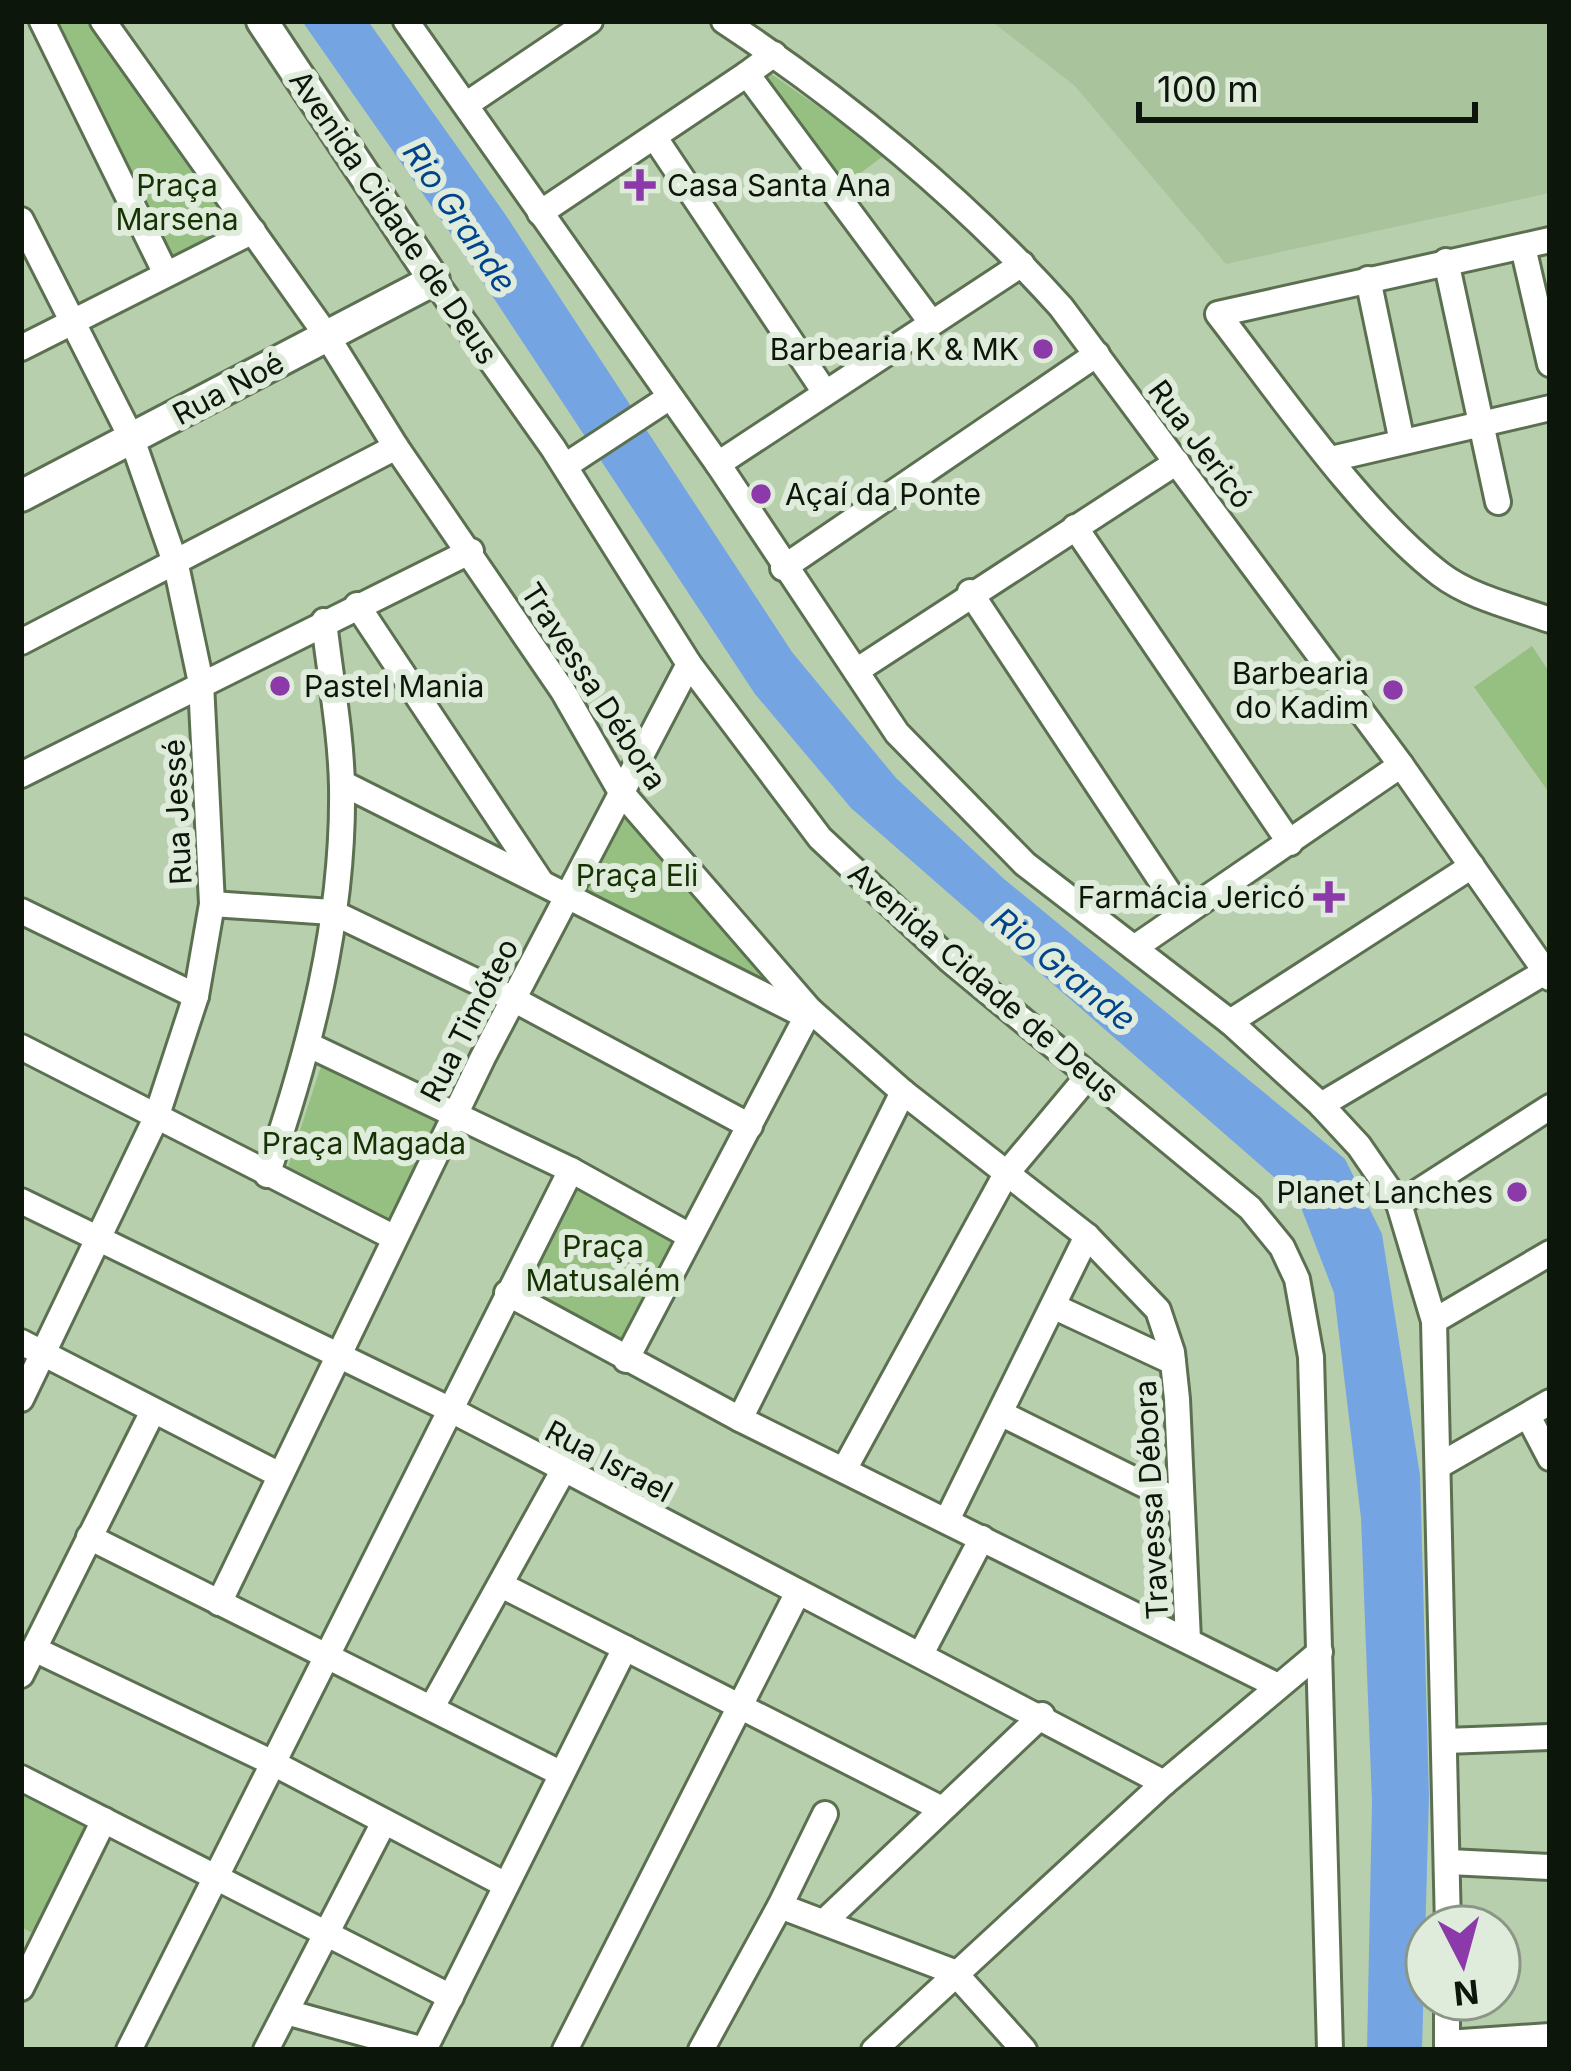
<svg xmlns="http://www.w3.org/2000/svg" width="1571" height="2071" font-family="Inter,sans-serif">
  <style>
    .built { fill: #a9c39c }
    .green { fill: #95c081 }
    .water { fill: #75a4e3 }
    .lines { fill: none; stroke-linecap: round; stroke-linejoin: round }
    .minor-casing { stroke: #5b7051; stroke-width: 30 }
    .tertiary-casing { stroke: #5b7051; stroke-width: 36 }
    .minor { stroke: #fff; stroke-width: 24 }
    .tertiary { stroke: #fff; stroke-width: 30 }
    .poi-dot { fill: #8c3aa9; stroke: #e0ecdb; stroke-width: 4.5 }
    .labels { text-anchor: middle; dominant-baseline: central; stroke-width: 12; stroke-linejoin: round; paint-order: stroke }
    .park-label { font-size: 30px; fill: #153202; stroke: #e0ecdb }
    .poi-label { font-size: 30px; fill: #0d160a; stroke: #e0ecdb; text-anchor: end }
    .street-label { font-size: 30px; fill: #0d160a; stroke: #e0ecdb }
    .water-label { font-size: 33px; font-style: italic; fill: #00448d; stroke: #e0ecdb }
  </style>
  <rect width="100%" height="100%" fill="#b8cfad"/>
  <path class="built" d="M991,21h559v172l-324,71 -152,-179z"/>
  <g class="green">
    <path d="M39,21h60l144,206 -77,38z"/>
    <path d="M760,66l126,88 -54,40z"/>
    <path d="M1532,646l18,27v121l-76,-107z"/>
    <path d="M629,803l149,184 -194,-95z"/>
    <path d="M324,1057l123,57 -52,113 -109,-54z"/>
    <path d="M575,1181l109,53 -54,118 -111,-62z"/>
    <path d="M21,1786l74,37 -57,113 -17,-9z"/>
  </g>
  <path class="water" d="M302,21h66l137,193 287,438 104,126 108,101 341,280 37,75 38,241 9,321 -7,254h-55l5,-248 -11,-284 -27,-225 -37,-96 -446,-389 -96,-114 -297,-450z"/>
  <g class="lines">
    <defs>
      <g id="minor">
        <path d="M42,21l124,253"/>
        <path d="M103,21l224,315 69,111 167,244 58,101 189,218 93,82 184,144 71,74 14,42 5,47 11,241"/>
        <path d="M406,21l312,443 179,269 128,131 205,158 91,83 38,41 40,58 35,117 14,606"/>
        <path d="M724,21c121,80 240,178 337,286l340,458 149,213"/>
        <path d="M774,54l-27,20 184,248"/>
        <path d="M467,104l123,-83"/>
        <path d="M655,138l169,253"/>
        <path d="M540,213l207,-139"/>
        <path d="M21,220l111,219 44,126 25,118 11,221 -16,92 -40,122 -135,281"/>
        <path d="M1550,240l-332,74c62,80 143,199 222,260 30,23 74,33 110,46"/>
        <path d="M1523,247l27,117"/>
        <path d="M1446,261l52,241"/>
        <path d="M1368,279l34,163"/>
        <path d="M434,280l119,168 136,216 131,174 131,123 299,247 32,39 15,32 14,78 19,693"/>
        <path d="M21,348l232,-117"/>
        <path d="M1331,459l219,-51"/>
        <path d="M718,464l304,-200"/>
        <path d="M565,466l102,-67"/>
        <path d="M1075,527l215,316"/>
        <path d="M783,568l314,-214"/>
        <path d="M970,592l213,322"/>
        <path d="M357,605l184,277"/>
        <path d="M21,642l375,-195"/>
        <path d="M856,671l321,-209"/>
        <path d="M21,775l450,-224"/>
        <path d="M342,783l464,233"/>
        <path d="M212,904l120,8 181,87 237,127"/>
        <path d="M21,911l175,85"/>
        <path d="M1134,948l267,-183"/>
        <path d="M1230,1022l242,-156"/>
        <path d="M311,1046l260,124 119,66"/>
        <path d="M21,1047l372,190"/>
        <path d="M1321,1105l229,-136"/>
        <path d="M267,1175c43,-125 77,-255 75,-388 -1,-55 -12,-111 -18,-166"/>
        <path d="M21,1201l432,210 711,372"/>
        <path d="M1399,1204l151,-97"/>
        <path d="M507,1293l233,126 538,267"/>
        <path d="M1055,1307l118,55"/>
        <path d="M1434,1321l116,-68"/>
        <path d="M21,1342l259,133"/>
        <path d="M626,1360l184,-350"/>
        <path d="M1002,1414l179,89"/>
        <path d="M1528,1416l22,42"/>
        <path d="M740,1419l163,-327"/>
        <path d="M1440,1465l110,-63"/>
        <path d="M845,1468l161,-294 83,-99"/>
        <path d="M947,1520l140,-284"/>
        <path d="M89,1537l471,236"/>
        <path d="M503,1586l437,222"/>
        <path d="M219,1603l264,-546 206,-393"/>
        <path d="M34,1649l237,113 235,123"/>
        <path d="M921,1654l61,-116"/>
        <path d="M21,1675l132,-264"/>
        <path d="M432,1707l131,-236"/>
        <path d="M1445,1741l105,-4"/>
        <path d="M21,1778l430,219"/>
        <path d="M1449,1862l101,5"/>
        <path d="M780,1906l45,-92"/>
        <path d="M826,1920l216,-205"/>
        <path d="M21,1988l83,-168"/>
        <path d="M286,2012l138,38"/>
        <path d="M1447,2043l103,-7"/>
        <path d="M129,2050l442,-880"/>
        <path d="M266,2050l118,-228"/>
        <path d="M424,2050l201,-402"/>
        <path d="M565,2050l232,-456"/>
        <path d="M701,2050l79,-144 174,66 70,78"/>
        <path d="M874,2050l290,-267 156,-131"/>
        <path d="M1447,2050v-51"/>
      </g>
      <path id="tertiary" d="M21,496l413,-216 -172,-259"/>
    </defs>
    <use href="#minor" class="minor-casing"/>
    <use href="#tertiary" class="tertiary-casing"/>
    <use href="#minor" class="minor"/>
    <use href="#tertiary" class="tertiary"/>
  </g>
  <g class="poi-dot">
    <path d="M634 167h12v12h12v12h-12v12h-12v-12h-12v-12h12z"/>
    <circle cx="1043" cy="349" r="12"/>
    <circle cx="761" cy="494" r="12"/>
    <circle cx="280" cy="686" r="12"/>
    <circle cx="1393" cy="690" r="12"/>
    <path d="M1323 879h12v12h12v12h-12v12h-12v-12h-12v-12h12z"/>
    <circle cx="1517" cy="1192" r="12"/>
  </g>
  <g class="labels">
    <g class="park-label">
      <text x="177" y="185">Praça<tspan x="177" dy="34">Marsena</tspan></text>
      <text x="637" y="875">Praça Eli</text>
      <text x="364" y="1143">Praça Magada</text>
      <text x="603" y="1246">Praça<tspan x="603" dy="34">Matusalém</tspan></text>
    </g>
    <g class="poi-label">
      <text x="667" y="185" text-anchor="start">Casa Santa Ana</text>
      <text x="1019" y="349">Barbearia K &amp; MK</text>
      <text x="785" y="494" text-anchor="start">Açaí da Ponte</text>
      <text x="1369" y="673">Barbearia<tspan x="1369" dy="34">do Kadim</tspan></text>
      <text x="304" y="686" text-anchor="start">Pastel Mania</text>
      <text x="1305" y="897">Farmácia Jericó</text>
      <text x="1493" y="1192">Planet Lanches</text>
    </g>
    <g class="street-label">
      <text transform="translate(394 217) rotate(56)">Avenida Cidade de Deus</text>
      <text transform="translate(228 388) rotate(-28)">Rua Noé</text>
      <text transform="translate(1201 444) rotate(53)">Rua Jericó</text>
      <text transform="translate(594 686) rotate(57)">Travessa Débora</text>
      <text transform="translate(177 812) rotate(-93)">Rua Jessé</text>
      <text transform="translate(984 982) rotate(41)">Avenida Cidade de Deus</text>
      <text transform="translate(469 1020) rotate(-63)">Rua Timóteo</text>
      <text transform="translate(609 1461) rotate(28)">Rua Israel</text>
      <text transform="translate(1151 1500) rotate(-93)">Travessa Débora</text>
    </g>
    <g class="water-label">
      <text transform="translate(460 217) rotate(56)">Rio Grande</text>
      <text transform="translate(1064 969) rotate(39)">Rio Grande</text>
    </g>
  </g>
  <rect width="1571" height="2071" fill="none" stroke="#0d160a" stroke-width="48"/>
  <g transform="translate(1463 1963) rotate(174)"><circle r="57" fill="#e0ecdb" stroke="#8c9687" stroke-width="3"/>
  <path d="M0-9L21 45L0 30L-21 45Z" fill="#8c3aa9"/>
  <text y="-18" font-size="33" font-weight="bold" text-anchor="middle" fill="#0d160a">N</text>
  </g>
  <path d="M1139 102v18h336v-18" fill="none" stroke="#0d160a" stroke-width="6"/>
  <text x="1157" y="102" font-size="36" fill="#0d160a" stroke="#e0ecdb" stroke-width="9" paint-order="stroke">100 m</text>
</svg>
